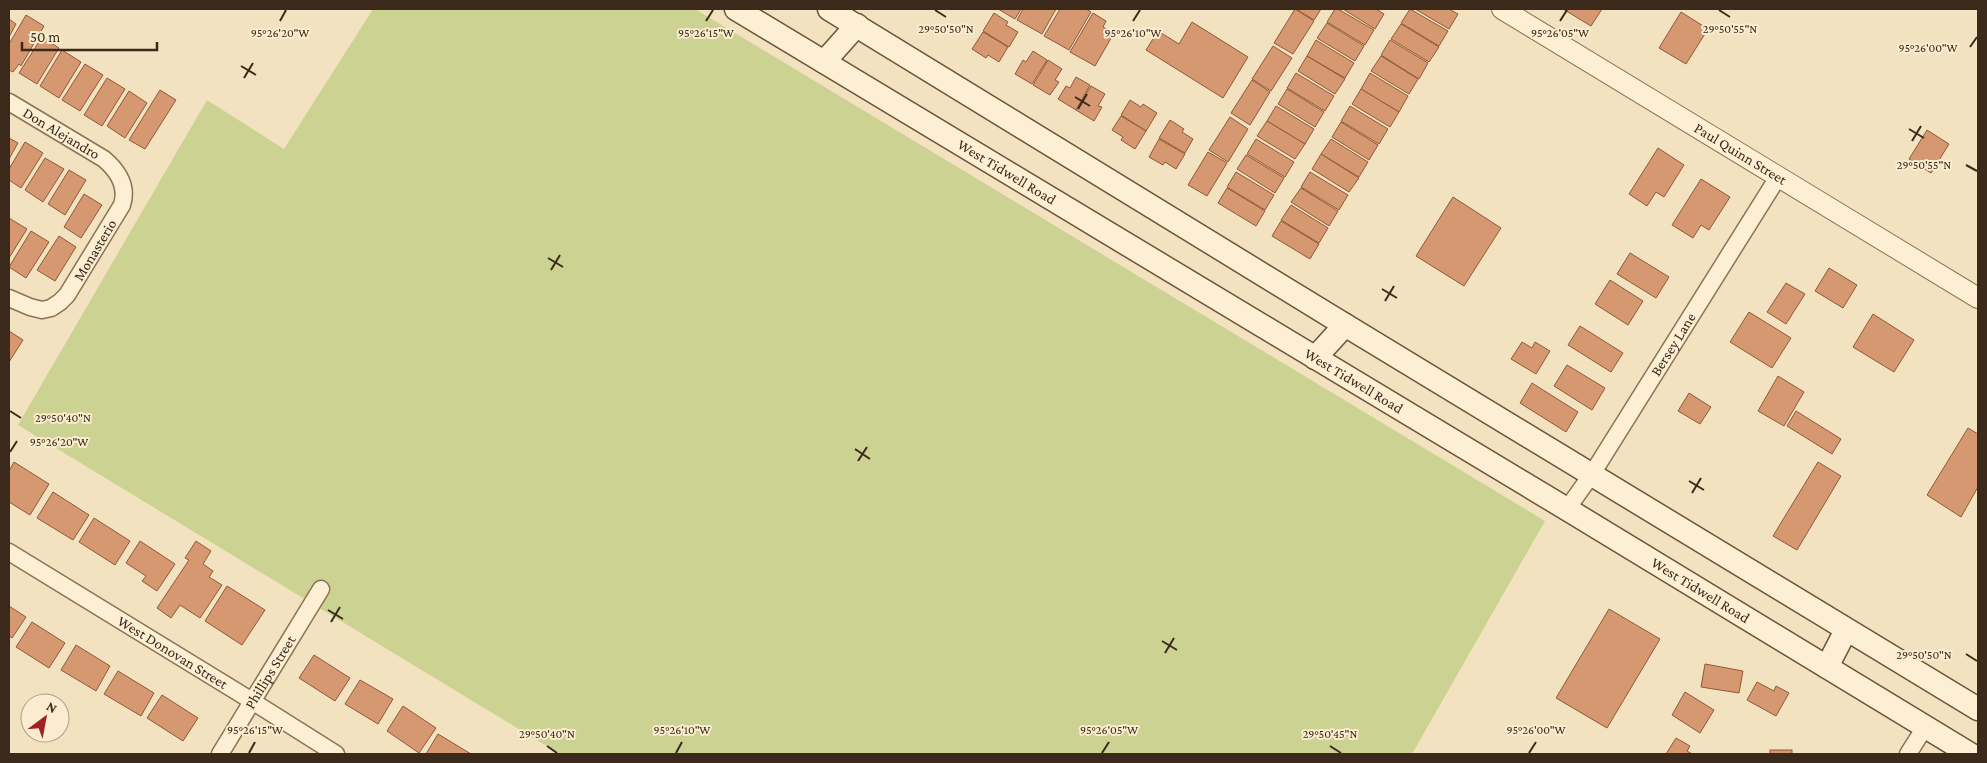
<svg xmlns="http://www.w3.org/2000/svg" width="1987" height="763" font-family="'Crimson Pro',serif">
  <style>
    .green { fill: #ccd291 }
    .building { fill: #d69870; stroke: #905838 }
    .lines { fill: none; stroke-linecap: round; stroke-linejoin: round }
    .minor-casing { stroke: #8e7255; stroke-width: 19 }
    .tertiary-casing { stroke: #8e7255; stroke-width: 22 }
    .secondary-casing { stroke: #6f5238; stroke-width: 25 }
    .minor { stroke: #fdefd3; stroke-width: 16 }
    .tertiary { stroke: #fdefd3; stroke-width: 20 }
    .secondary { stroke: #fdefd3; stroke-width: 22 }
    .ticks { fill: none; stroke: #3b2a1b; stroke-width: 2 }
    .labels { text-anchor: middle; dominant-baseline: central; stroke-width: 4; stroke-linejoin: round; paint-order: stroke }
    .street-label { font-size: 15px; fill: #3b2a1b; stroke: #f9eccf }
    .ticks-label { font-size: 12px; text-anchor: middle; fill: #3b2a1b; stroke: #f9eccf; stroke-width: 4; stroke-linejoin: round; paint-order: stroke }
  </style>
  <rect width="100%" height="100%" fill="#f3e2bf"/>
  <path class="green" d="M373,9h322l850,512 -133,233h-852l-542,-329 189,-325 77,49z"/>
  <g class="building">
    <path d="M998,9h23l-6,10z"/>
    <path d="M1023,9h33l-14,25 -25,-14z"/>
    <path d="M1060,9h26l5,3 -22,38 -25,-14z"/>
    <path d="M1295,9l19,12 -21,33 -19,-11z"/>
    <path d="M1296,9h25l-7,11z"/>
    <path d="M1335,9h3l36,21 -9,15 -38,-23z"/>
    <path d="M1343,9h33l8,5 -9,15z"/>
    <path d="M1410,9l38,22 -9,15 -38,-23z"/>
    <path d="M1415,9h34l9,5 -9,15z"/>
    <path d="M1563,9h39l-11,17z"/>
    <path d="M1681,12l27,17 -22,35 -27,-16z"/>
    <path d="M994,13l14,9 -2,3 12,7 -9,15 -26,-16z"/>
    <path d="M1093,13l13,8 -3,6 11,6 -19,33 -25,-14z"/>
    <path d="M26,15l18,11 -23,40 -2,-2 -6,8 -4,-2v-26z"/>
    <path d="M9,19l7,5 -7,13z"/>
    <path d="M1192,22l56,35 -25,41 -77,-48 12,-19 21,13z"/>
    <path d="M1327,23l37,23 -9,15 -38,-23z"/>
    <path d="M1401,24l38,23 -10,15 -38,-23z"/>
    <path d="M983,32l25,15 -9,15 -11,-7 -2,3 -14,-9z"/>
    <path d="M42,37l17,11 -22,36 -18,-11z"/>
    <path d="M1316,40l38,23 -9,15 -38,-22z"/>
    <path d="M1390,40l38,23 -9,16 -38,-24z"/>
    <path d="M1273,46l19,12 -21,33 -19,-12z"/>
    <path d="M62,50l19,12 -22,36 -19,-12z"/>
    <path d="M1033,51l14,9 -15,24 -17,-10 8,-14 3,2z"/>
    <path d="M1307,56l38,23 -10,15 -37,-23z"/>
    <path d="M1381,56l37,23 -9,15 -38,-23z"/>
    <path d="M1048,60l14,9 -7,11 4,2 -9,13 -17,-10z"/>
    <path d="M85,64l18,11 -23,36 -18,-11z"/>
    <path d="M1296,73l38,23 -9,15 -38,-23z"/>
    <path d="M1370,73l38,23 -9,16 -38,-23z"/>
    <path d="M1076,77l14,8 -14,25 -18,-11 8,-13 4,2z"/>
    <path d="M107,78l18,11 -23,37 -18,-11z"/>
    <path d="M1252,80l18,12 -20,33 -19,-12z"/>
    <path d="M1091,86l14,8 -7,12 4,1 -8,14 -18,-11z"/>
    <path d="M1287,89l37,23 -9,15 -37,-23z"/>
    <path d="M1361,89l38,23 -9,15 -38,-23z"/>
    <path d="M160,90l16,10 -31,49 -16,-9z"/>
    <path d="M129,91l18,12 -22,35 -18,-12z"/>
    <path d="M1130,100l11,7 2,-3 14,9 -11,18 -25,-16z"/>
    <path d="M1276,106l38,23 -9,15 -38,-23z"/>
    <path d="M1350,106l38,23 -9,15 -38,-23z"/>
    <path d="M1121,116l25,15 -11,18 -14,-9 2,-3 -11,-7z"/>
    <path d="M1230,117l18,12 -20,33 -19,-12z"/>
    <path d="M1170,120l14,9 -2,3 11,7 -8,14 -26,-15z"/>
    <path d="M1267,121l38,23 -10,15 -38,-23z"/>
    <path d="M1341,122l37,23 -9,15 -37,-23z"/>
    <path d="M1927,130l22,14 -18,29 -22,-14z"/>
    <path d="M9,138l9,5 -9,16z"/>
    <path d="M1159,139l26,15 -9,15 -11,-7 -2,3 -14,-8z"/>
    <path d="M1256,139l38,23 -9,15 -38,-23z"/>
    <path d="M1331,139l37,23 -9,15 -38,-23z"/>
    <path d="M25,142l18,11 -22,35 -12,-8v-11z"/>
    <path d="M1658,148l26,17 -20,32 -8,-5 -9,14 -18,-12z"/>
    <path d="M1208,152l19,11 -20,33 -19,-11z"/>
    <path d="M1321,154l38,24 -10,14 -37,-23z"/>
    <path d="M1246,155l38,23 -9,15 -38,-24z"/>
    <path d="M45,158l19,11 -21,33 -18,-12z"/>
    <path d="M69,170l17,10 -21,35 -17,-11z"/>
    <path d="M1236,172l38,23 -9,15 -38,-23z"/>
    <path d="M1310,172l38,23 -9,15 -38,-23z"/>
    <path d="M1701,179l29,18 -21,33 -8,-5 -8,13 -21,-13z"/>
    <path d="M1227,188l38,23 -9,15 -38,-23z"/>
    <path d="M1301,188l37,23 -9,15 -38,-24z"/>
    <path d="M84,194l18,11 -21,33 -17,-11z"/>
    <path d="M1453,197l48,31 -37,58 -48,-30z"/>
    <path d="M1291,205l37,23 -9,15 -38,-23z"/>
    <path d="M9,218l18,11 -18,29z"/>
    <path d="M1281,221l38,23 -9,15 -38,-23z"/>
    <path d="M31,231l18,11 -23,36 -17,-11z"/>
    <path d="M59,236l17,11 -21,34 -18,-11z"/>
    <path d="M1630,253l39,24 -13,21 -39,-24z"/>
    <path d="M1829,268l28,17 -14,23 -28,-17z"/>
    <path d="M1610,280l33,21 -15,24 -33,-21z"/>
    <path d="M1786,283l19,11 -19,30 -19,-12z"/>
    <path d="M1749,312l42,26 -19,30 -42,-26z"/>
    <path d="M1873,314l41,26 -20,32 -41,-25z"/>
    <path d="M1580,326l43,27 -12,19 -43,-27z"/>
    <path d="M9,331l14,9 -14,22z"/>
    <path d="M1522,342l10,6 3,-6 15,9 -14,23 -25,-15z"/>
    <path d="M1567,365l38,23 -13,22 -38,-24z"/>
    <path d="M1778,376l26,16 -20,34 -26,-15z"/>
    <path d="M1532,383l46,29 -12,20 -46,-29z"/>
    <path d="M1689,393l22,14 -11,17 -22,-13z"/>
    <path d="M1796,411l45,28 -9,15 -45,-28z"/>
    <path d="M1968,428l10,6v53l-17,30 -34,-22z"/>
    <path d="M14,462l35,22 -19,31 -21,-13v-31z"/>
    <path d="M1818,462l23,14 -44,74 -24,-14z"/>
    <path d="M53,492l36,23 -16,25 -36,-22z"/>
    <path d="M94,518l36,23 -15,24 -36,-23z"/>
    <path d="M140,541l35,23 -18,27 -15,-10 4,-5 -20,-13z"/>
    <path d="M196,541l15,10 -8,13 10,7 -4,6 13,8 -22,33 -20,-13 -9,13 -14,-10 32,-48 -4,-2z"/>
    <path d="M227,586l38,24 -23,35 -37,-24z"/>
    <path d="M9,606l17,11 -14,21 -3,-2z"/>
    <path d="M1609,609l51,30 -53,89 -51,-30z"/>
    <path d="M32,622l33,21 -16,25 -33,-21z"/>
    <path d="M76,645l34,21 -14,25 -35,-21z"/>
    <path d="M314,655l36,23 -15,23 -36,-23z"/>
    <path d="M1705,664l38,7 -4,22 -38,-6z"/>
    <path d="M118,671l36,22 -13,23 -37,-22z"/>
    <path d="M360,680l33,19 -15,25 -33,-20z"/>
    <path d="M1757,682l17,9 2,-5 13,7 -13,23 -29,-16z"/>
    <path d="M1685,692l29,18 -14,23 -28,-18z"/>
    <path d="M162,695l36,23 -15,23 -36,-23z"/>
    <path d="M403,706l33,22 -17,25 -32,-22z"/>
    <path d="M438,734l33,20h-45z"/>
    <path d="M1676,738l14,8 -3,5 5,3h-26z"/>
    <rect x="1770" y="750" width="22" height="4"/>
  </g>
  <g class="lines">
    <defs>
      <g id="minor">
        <path id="s1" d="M9,102l95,57c14,12 24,27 18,46l-55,90 -7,7 -9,6 -9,2 -12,-3 -21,-9"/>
        <path id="s2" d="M1567,509l25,-35 186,-297"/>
        <path id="s3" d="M9,552l243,149 84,53"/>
        <path id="s4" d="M220,754l101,-165"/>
        <path d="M1908,754l17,-27"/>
      </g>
      <g id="tertiary">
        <path id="s5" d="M1502,9l476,289"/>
      </g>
      <g id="secondary">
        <path id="s6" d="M736,9l839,505 395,240"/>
        <path d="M829,9l516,316 633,384"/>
        <path d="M824,62l33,-37"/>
        <path d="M1315,358l30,-33"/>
        <path d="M1827,667l19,-37"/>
      </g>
    </defs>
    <use href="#minor" class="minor-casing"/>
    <use href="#tertiary" class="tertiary-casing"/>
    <use href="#secondary" class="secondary-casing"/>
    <use href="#minor" class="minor"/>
    <use href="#tertiary" class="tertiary"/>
    <use href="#secondary" class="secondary"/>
  </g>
  <path class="ticks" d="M935,10l11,7M1719,10l11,7M280,21l6,-11M706,21l7,-11M1133,21l7,-11M1560,21l7,-11M1970,47l7,-10M241,66l15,9M244,78l9,-15M1075,97l15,9M1078,109l9,-15M1909,129l15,9M1912,141l9,-15M1966,165l11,6M548,258l15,9M551,270l9,-15M1382,289l15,9M1385,301l9,-15M10,411l11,7M855,449l15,10M10,452l7,-11M858,461l9,-14M1689,481l15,9M1692,493l9,-15M328,610l15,9M331,622l9,-15M1162,641l15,9M1165,653l9,-15M1966,654l11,7M547,746l10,7M1330,746l11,7M249,753l6,-11M676,753l6,-11M1102,753l7,-11M1529,753l7,-11"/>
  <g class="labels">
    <g class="street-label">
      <text stroke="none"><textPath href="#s1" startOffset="61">Don Alejandro</textPath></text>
      <text stroke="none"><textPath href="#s5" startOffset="279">Paul Quinn Street</textPath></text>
      <text stroke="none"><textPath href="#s6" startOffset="316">West Tidwell Road</textPath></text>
      <text transform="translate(95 250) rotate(-59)">Monasterio</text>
      <text stroke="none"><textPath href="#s2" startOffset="196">Bersey Lane</textPath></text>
      <text stroke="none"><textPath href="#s6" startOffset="721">West Tidwell Road</textPath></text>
      <text stroke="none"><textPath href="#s6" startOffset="1126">West Tidwell Road</textPath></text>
      <text stroke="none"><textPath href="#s3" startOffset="192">West Donovan Street</textPath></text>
      <text stroke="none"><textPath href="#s4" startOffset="96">Phillips Street</textPath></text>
    </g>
  </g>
  <g class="ticks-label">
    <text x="1730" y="33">29°50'55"N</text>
    <text x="946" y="33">29°50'50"N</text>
    <text x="280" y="37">95°26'20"W</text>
    <text x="706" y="37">95°26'15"W</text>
    <text x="1133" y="37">95°26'10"W</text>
    <text x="1560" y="37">95°26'05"W</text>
    <text x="1928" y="52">95°26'00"W</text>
    <text x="1924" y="169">29°50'55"N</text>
    <text x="63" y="422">29°50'40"N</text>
    <text x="59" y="446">95°26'20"W</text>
    <text x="1924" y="659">29°50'50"N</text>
    <text x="255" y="734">95°26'15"W</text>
    <text x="682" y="734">95°26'10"W</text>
    <text x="1109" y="734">95°26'05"W</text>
    <text x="1536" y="734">95°26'00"W</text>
    <text x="547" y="738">29°50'40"N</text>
    <text x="1330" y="738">29°50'45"N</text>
  </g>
  <rect width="1987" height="763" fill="none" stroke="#3b2a1b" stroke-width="20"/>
  <g transform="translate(45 718) rotate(32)"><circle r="24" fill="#f9eccf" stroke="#ad9e87"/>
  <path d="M0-4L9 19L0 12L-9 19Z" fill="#a41e22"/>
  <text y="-8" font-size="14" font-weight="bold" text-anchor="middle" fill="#3b2a1b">N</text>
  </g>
  <path d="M22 42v8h135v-8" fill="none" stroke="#3b2a1b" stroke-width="2.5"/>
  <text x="30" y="42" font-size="15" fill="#3b2a1b" stroke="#f9eccf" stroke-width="4" paint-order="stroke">50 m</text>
</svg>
